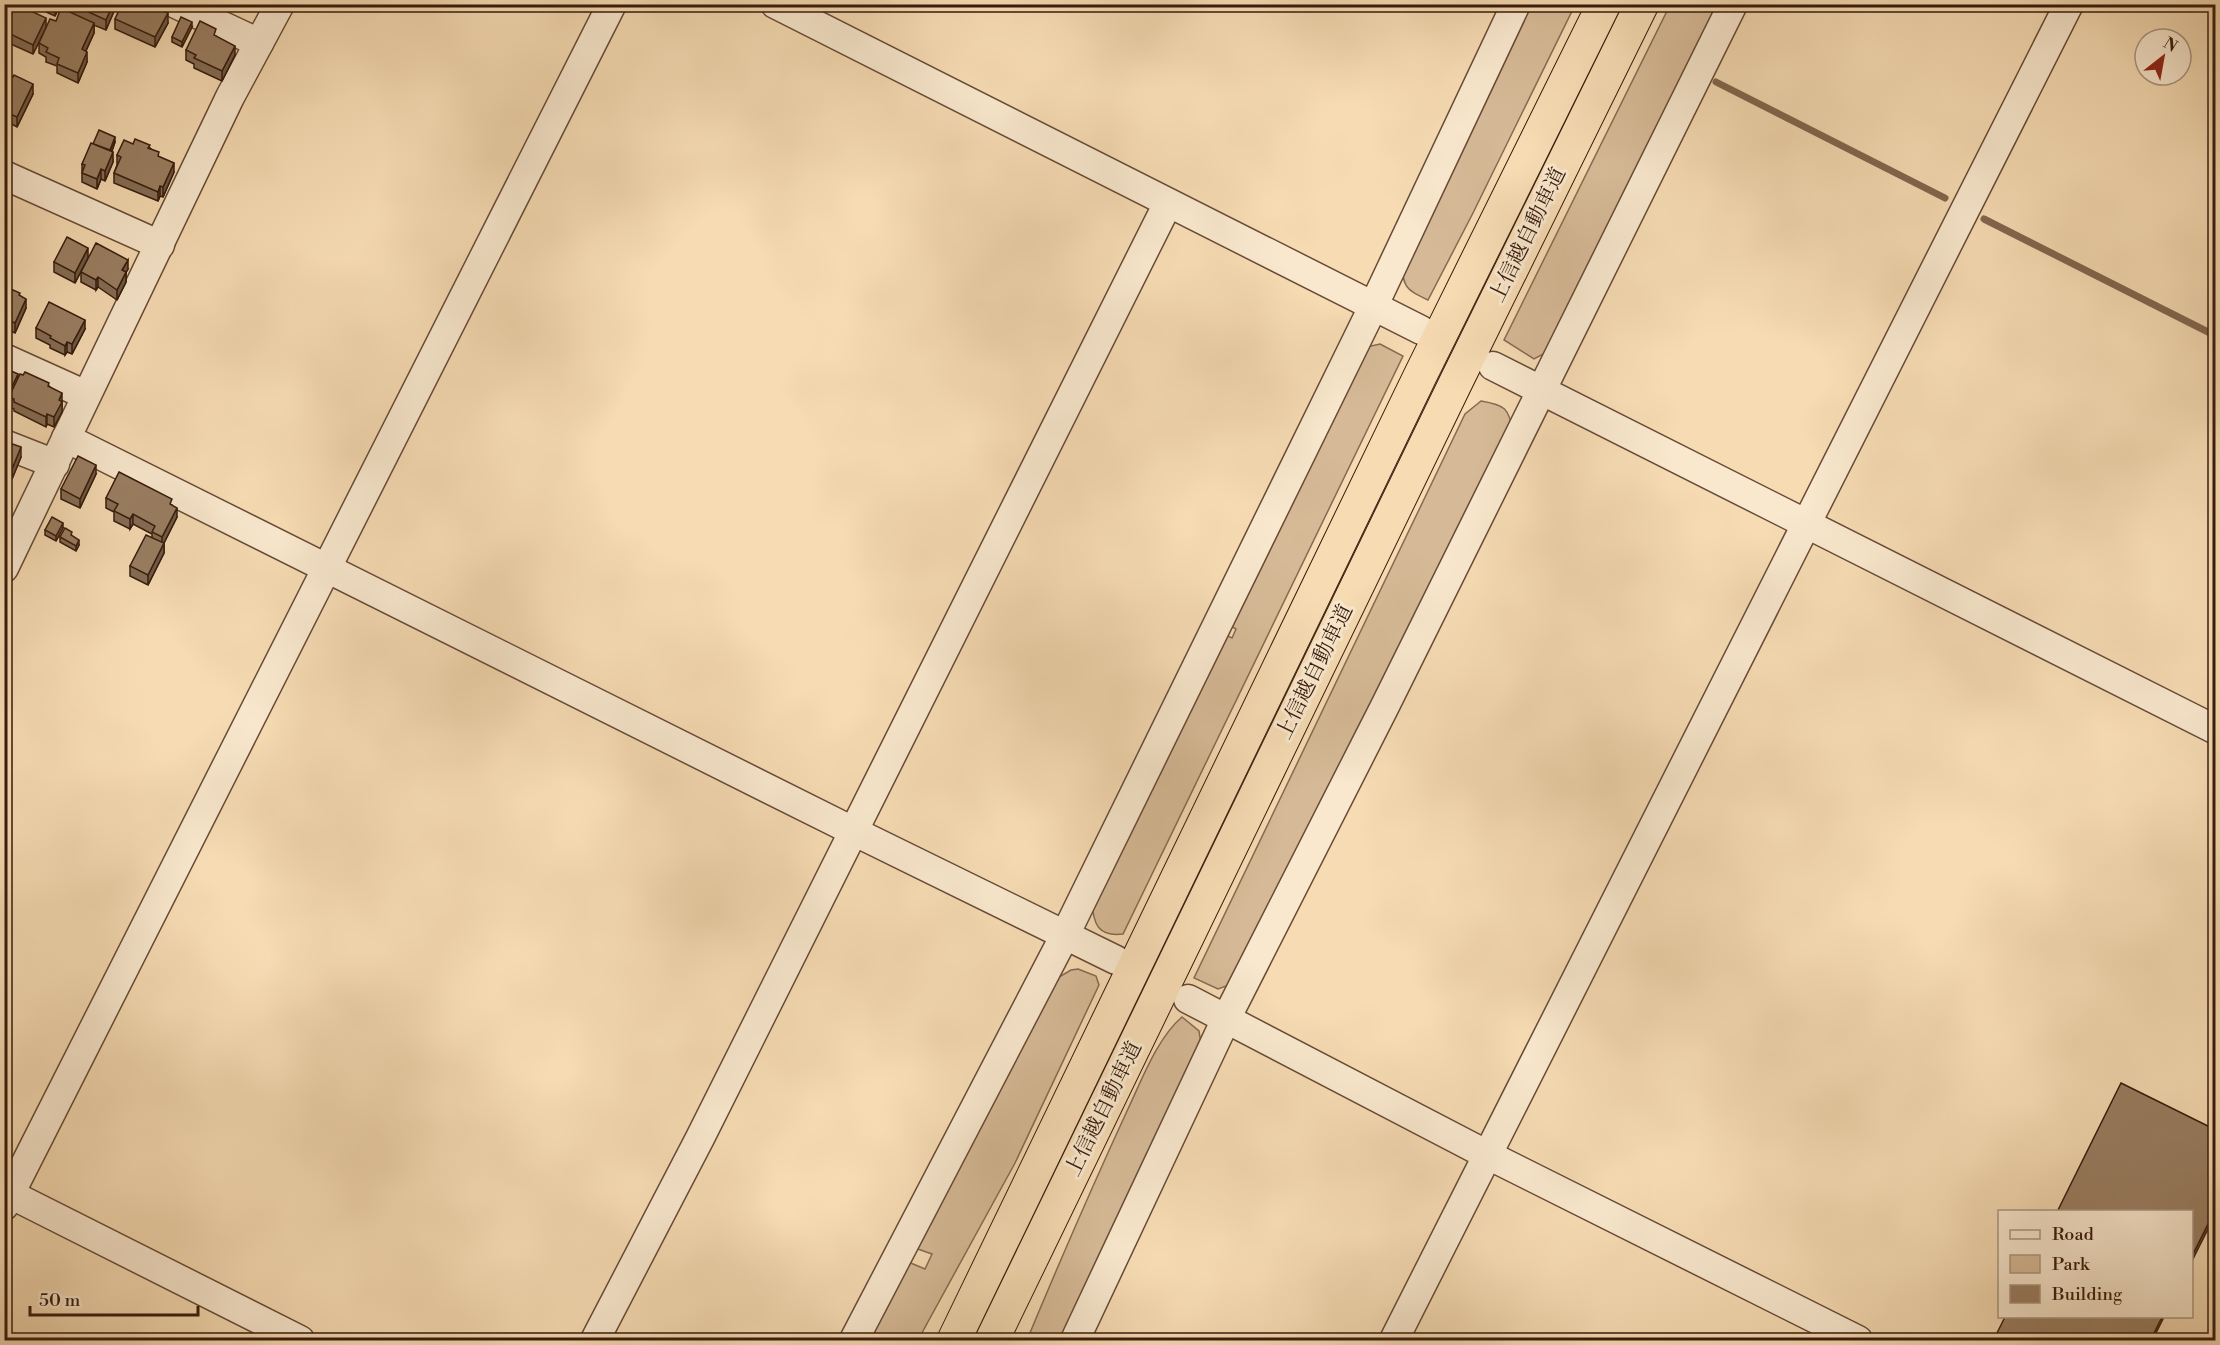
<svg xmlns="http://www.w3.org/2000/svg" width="2220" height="1345" font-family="'Libre Bodoni','Noto Serif JP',serif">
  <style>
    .green { fill: #d6ba97; stroke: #866a52; stroke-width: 1.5 }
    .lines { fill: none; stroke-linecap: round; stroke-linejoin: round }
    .stream { stroke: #83674f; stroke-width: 7 }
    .minor-casing { stroke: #674b36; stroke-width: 31 }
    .highway-casing { stroke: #371b0d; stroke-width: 35 }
    .minor { stroke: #f9e8ce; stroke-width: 28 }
    .highway { stroke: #f6dbb3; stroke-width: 33 }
    .wall { fill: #846d55; stroke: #371b0d; stroke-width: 1.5 }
    .shaded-wall { fill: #6c5945; stroke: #371b0d; stroke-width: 1.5 }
    .building { fill: #9a7f63; stroke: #371b0d; stroke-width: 1.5 }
    .labels { text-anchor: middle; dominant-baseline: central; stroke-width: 6; stroke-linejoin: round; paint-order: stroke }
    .street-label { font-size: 21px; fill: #371b0d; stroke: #f9e8ce }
  </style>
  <rect width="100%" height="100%" fill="#f6dbb3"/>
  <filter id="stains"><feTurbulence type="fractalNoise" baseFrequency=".00333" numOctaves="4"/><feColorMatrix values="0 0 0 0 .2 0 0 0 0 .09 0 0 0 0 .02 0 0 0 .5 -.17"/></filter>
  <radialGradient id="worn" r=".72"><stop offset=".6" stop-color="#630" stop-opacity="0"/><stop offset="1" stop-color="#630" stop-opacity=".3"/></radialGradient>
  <g class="green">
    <path d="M1523,5h52l-102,208 -45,87c-23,-11 -24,-12 -27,-37z"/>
    <path d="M1670,5h54l-171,344 -19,10 -30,-19z"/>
    <path d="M1380,344l23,12 -280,578c-25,3 -30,-10 -31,-33l130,-268 10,5 4,-9 -10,-6 136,-275z"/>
    <path d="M1481,401c24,4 28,7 32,31l-278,551 -17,6 -24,-11 271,-564z"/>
    <path d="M1078,969l18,7 3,9 -84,178 -97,177h-54l42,-79 19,8 7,-15 -17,-6 144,-271 12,-7z"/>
    <path d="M1182,1017l17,14 3,20 -139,289h-36c32,-77 65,-153 100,-229 14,-29 30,-73 55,-94z"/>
  </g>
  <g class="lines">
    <g class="stream">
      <path d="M1716,82l229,116"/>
      <path d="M1984,219l232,117"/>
    </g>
    <defs>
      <g id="minor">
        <path d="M176,4l83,39"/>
        <path d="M775,4l646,326"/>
        <path d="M4,8l2,-4"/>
        <path d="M4,175l156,70"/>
        <path d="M4,358l82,37"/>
        <path d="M1493,366l723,364"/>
        <path d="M66,438l787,393 263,129"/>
        <path d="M4,444l51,20"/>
        <path d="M4,568l226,-471 50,-93"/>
        <path d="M1188,999l288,150 382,191"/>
        <path d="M4,1191l296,149"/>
        <path d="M4,1206l608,-1202"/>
        <path d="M595,1340l105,-202 468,-935"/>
        <path d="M854,1340l211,-405 308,-628 143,-303"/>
        <path d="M1075,1340l151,-321 159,-313 348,-702"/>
        <path d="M1394,1340l675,-1336"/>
      </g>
      <g id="highway">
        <path d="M954,1340l466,-964 184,-372"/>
        <path d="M992,1340l463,-956 187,-380"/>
      </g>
    </defs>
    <use href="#minor" class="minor-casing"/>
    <use href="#highway" class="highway-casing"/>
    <use href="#minor" class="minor"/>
    <use href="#highway" class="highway"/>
  </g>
  <g class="wall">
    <path d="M46,4h15l-6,12 -9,-4z"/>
    <path d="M65,4h52l-11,26 -12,-5v8l-8,18 1,11 -9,21 -21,-10v-7l-11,-4v-5l-7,-4v-10l26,-33z"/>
    <path d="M162,10l6,13 -13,24 -40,-18v-10z"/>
    <path d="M192,27l-10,20 -10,-5v-5z"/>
    <path d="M46,28l-13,26 -29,-13v-11z"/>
    <path d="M216,36l19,19 -13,26 -28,-13v-4l-8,-4v-10z"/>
    <path d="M4,74l9,3 20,17 -16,33 -9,-5 -2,4 -2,-1z"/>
    <path d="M115,142l-3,9 1,11 -8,19 -4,-2 -4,10 -15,-7v-18l11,-20z"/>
    <path d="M133,144l17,4 24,24 -11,25 -3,-1 -2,5 -44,-18v-10l3,-8v-10z"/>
    <path d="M88,258l-13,25 -21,-11v-10z"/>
    <path d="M128,269l-2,3v10l-9,18 -19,-13 -2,3 -15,-8v-10z"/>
    <path d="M4,286l22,22 -11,25 -11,-5z"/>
    <path d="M36,328l49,1 -13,25 -5,-2 -2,3 -15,-7v-3l-14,-7z"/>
    <path d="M4,368l14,11 31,7 13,16v10l-8,15 -7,-3 -1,3 -32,-16v-2l-5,-2v-5l-3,7 -2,-1z"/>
    <path d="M4,441l17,16 -9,22 -8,-3z"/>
    <path d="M96,474l-16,34 -19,-9v-10z"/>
    <path d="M106,498l66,7 5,12 -13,26v10l-16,32 -18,-9v-10l22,-29v-3l-19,-10 -3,5 -16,-8v-9l-8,-4z"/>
    <path d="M63,528l-7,13 -11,-6v-5z"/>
    <path d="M60,537l19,8 -3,6 -16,-9z"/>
  </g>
  <g class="shaded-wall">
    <path d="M56,4h5l-6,12v-9z"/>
    <path d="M113,4h4l-11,26v-10z"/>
    <path d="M168,13v10l-13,24v-10z"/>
    <path d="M46,18v10l-13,26v-9z"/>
    <path d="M192,22v5l-10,20v-5z"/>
    <path d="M94,23v10l-12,26v-10z"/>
    <path d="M235,46v9l-13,26v-10z"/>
    <path d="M87,52v10l-9,21v-10z"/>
    <path d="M33,84v10l-16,33v-10z"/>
    <path d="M8,113v9l-2,4v-10z"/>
    <path d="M115,137v5l-5,14v-5z"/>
    <path d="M113,152v10l-8,19v-10z"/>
    <path d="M174,163v9l-11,25v-10z"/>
    <path d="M101,169v10l-4,10v-10z"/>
    <path d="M9,185v10l-5,9v-9z"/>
    <path d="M160,186v10l-2,5v-9z"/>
    <path d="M88,248v10l-13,25v-10z"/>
    <path d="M128,260v9l-6,11v-10z"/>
    <path d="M126,272v10l-9,18v-10z"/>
    <path d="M98,277v10l-2,3v-10z"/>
    <path d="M26,299v9l-11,25v-10z"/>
    <path d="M85,320v9l-13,25v-10z"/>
    <path d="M67,342v10l-2,3v-9z"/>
    <path d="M18,374v9l-9,14v5l-3,7v-10z"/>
    <path d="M62,393v19l-8,15v-10l5,-17z"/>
    <path d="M47,414v10l-1,3v-10z"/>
    <path d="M21,447v10l-9,22v-10z"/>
    <path d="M96,465v9l-16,34v-9z"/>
    <path d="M177,508v9l-15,30v-10z"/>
    <path d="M133,514v10l-3,5v-10z"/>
    <path d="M63,523v5l-7,13v-5z"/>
    <path d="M79,540v5l-3,6v-5z"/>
    <path d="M164,543v10l-16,32v-10z"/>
    <path d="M2216,1208v5l-24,48v-5z"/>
    <path d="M2162,1317h2l-12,24h-2z"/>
  </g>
  <g class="building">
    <path d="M16,4l30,14 -13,27 -29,-14z"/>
    <path d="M71,4h42l-7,16z"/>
    <path d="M122,4h34l6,3 -1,3 7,3 -13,24 -40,-18z"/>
    <path d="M61,8l33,15 -12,26 5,3 -9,21 -21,-9 2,-6 -13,-6 2,-4 -9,-5 11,-24 6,2z"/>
    <path d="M181,17l11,5 -10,20 -10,-5z"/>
    <path d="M200,21l16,8 -2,6 21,11 -13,25 -28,-13 2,-3 -10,-5z"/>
    <path d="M4,74l9,3 1,-2 19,9 -16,33 -9,-4 -2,3 -2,-1z"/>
    <path d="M99,130l16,7 -5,13 -17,-6z"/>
    <path d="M135,139l15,6 -2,3 11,4 -1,4 16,7 -11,24 -3,-1 -2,6 -44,-19 7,-16 -4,-2 7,-15 9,4z"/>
    <path d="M91,143l22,9 -8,19 -4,-2 -4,10 -15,-6 3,-8 -3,-1z"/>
    <path d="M4,183l5,2 -5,10z"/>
    <path d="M67,237l21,11 -13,25 -21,-11z"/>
    <path d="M96,243l32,17 -6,10 4,2 -9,18 -19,-13 -2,3 -15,-8z"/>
    <path d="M4,286l16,7 -1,2 7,4 -11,24 -11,-5z"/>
    <path d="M49,302l36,18 -13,24 -5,-2 -2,4 -15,-8 1,-2 -15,-8z"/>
    <path d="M4,368l14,6 -12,25h-2z"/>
    <path d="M25,372l24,11 -1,3 14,7 -3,7 3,2 -8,15 -7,-3 -1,3 -32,-15v-3l-5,-2 11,-23 3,1z"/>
    <path d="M4,441l17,6 -9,22 -8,-3z"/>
    <path d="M78,456l18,9 -16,34 -19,-10z"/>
    <path d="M119,472l53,27 -2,5 7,4 -15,29 -10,-5 3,-6 -22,-12 -3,5 -16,-8 4,-7 -12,-6z"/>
    <path d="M52,517l11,6 -7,13 -11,-6z"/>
    <path d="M65,528l7,4 -1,3 8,5 -3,6 -16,-9z"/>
    <path d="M146,535l18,8 -16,32 -18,-9z"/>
    <path d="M2121,1083l95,47v78l-24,48v-44h-135z"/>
    <path d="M2005,1317h157l-12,24h-157z"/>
  </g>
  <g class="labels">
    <g class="street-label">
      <text transform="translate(1528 235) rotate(-64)">上信越自動車道</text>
      <text transform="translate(1315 672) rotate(-64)">上信越自動車道</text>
      <text transform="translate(1104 1109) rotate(-64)">上信越自動車道</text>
    </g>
  </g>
  <rect width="2220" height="1345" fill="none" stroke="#f6dbb3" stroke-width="24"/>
  <rect x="6" y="6" width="2208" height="1333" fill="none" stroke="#371b0d" stroke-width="3"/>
  <rect x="12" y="12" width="2196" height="1321" fill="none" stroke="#371b0d" stroke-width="1.5"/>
  <rect x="1998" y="1210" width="195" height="108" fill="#f9e8ce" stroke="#ab9681" stroke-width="1.5"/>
  <rect x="2010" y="1230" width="30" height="9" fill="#f9e8ce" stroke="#ab9681" stroke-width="1.5"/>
  <text x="2052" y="1240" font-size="18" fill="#371b0d">Road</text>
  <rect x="2010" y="1255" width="30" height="18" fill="#d6ba97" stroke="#ab9681" stroke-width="1.5"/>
  <text x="2052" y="1270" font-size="18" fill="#371b0d">Park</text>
  <rect x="2010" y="1285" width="30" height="18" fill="#9a7f63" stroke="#ab9681" stroke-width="1.5"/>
  <text x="2052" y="1300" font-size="18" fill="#371b0d">Building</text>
  <g transform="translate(2163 57) rotate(31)"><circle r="28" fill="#f9e8ce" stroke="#ab9681" stroke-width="1.5"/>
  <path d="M0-4.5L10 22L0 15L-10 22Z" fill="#8f2418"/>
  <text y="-9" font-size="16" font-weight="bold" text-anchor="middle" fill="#371b0d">N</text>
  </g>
  <path d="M30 1306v9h168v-9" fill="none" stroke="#371b0d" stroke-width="3"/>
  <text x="39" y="1306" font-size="18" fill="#371b0d" stroke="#f9e8ce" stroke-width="4.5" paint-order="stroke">50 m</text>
  <rect width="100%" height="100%" filter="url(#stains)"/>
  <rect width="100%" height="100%" fill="url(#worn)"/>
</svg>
